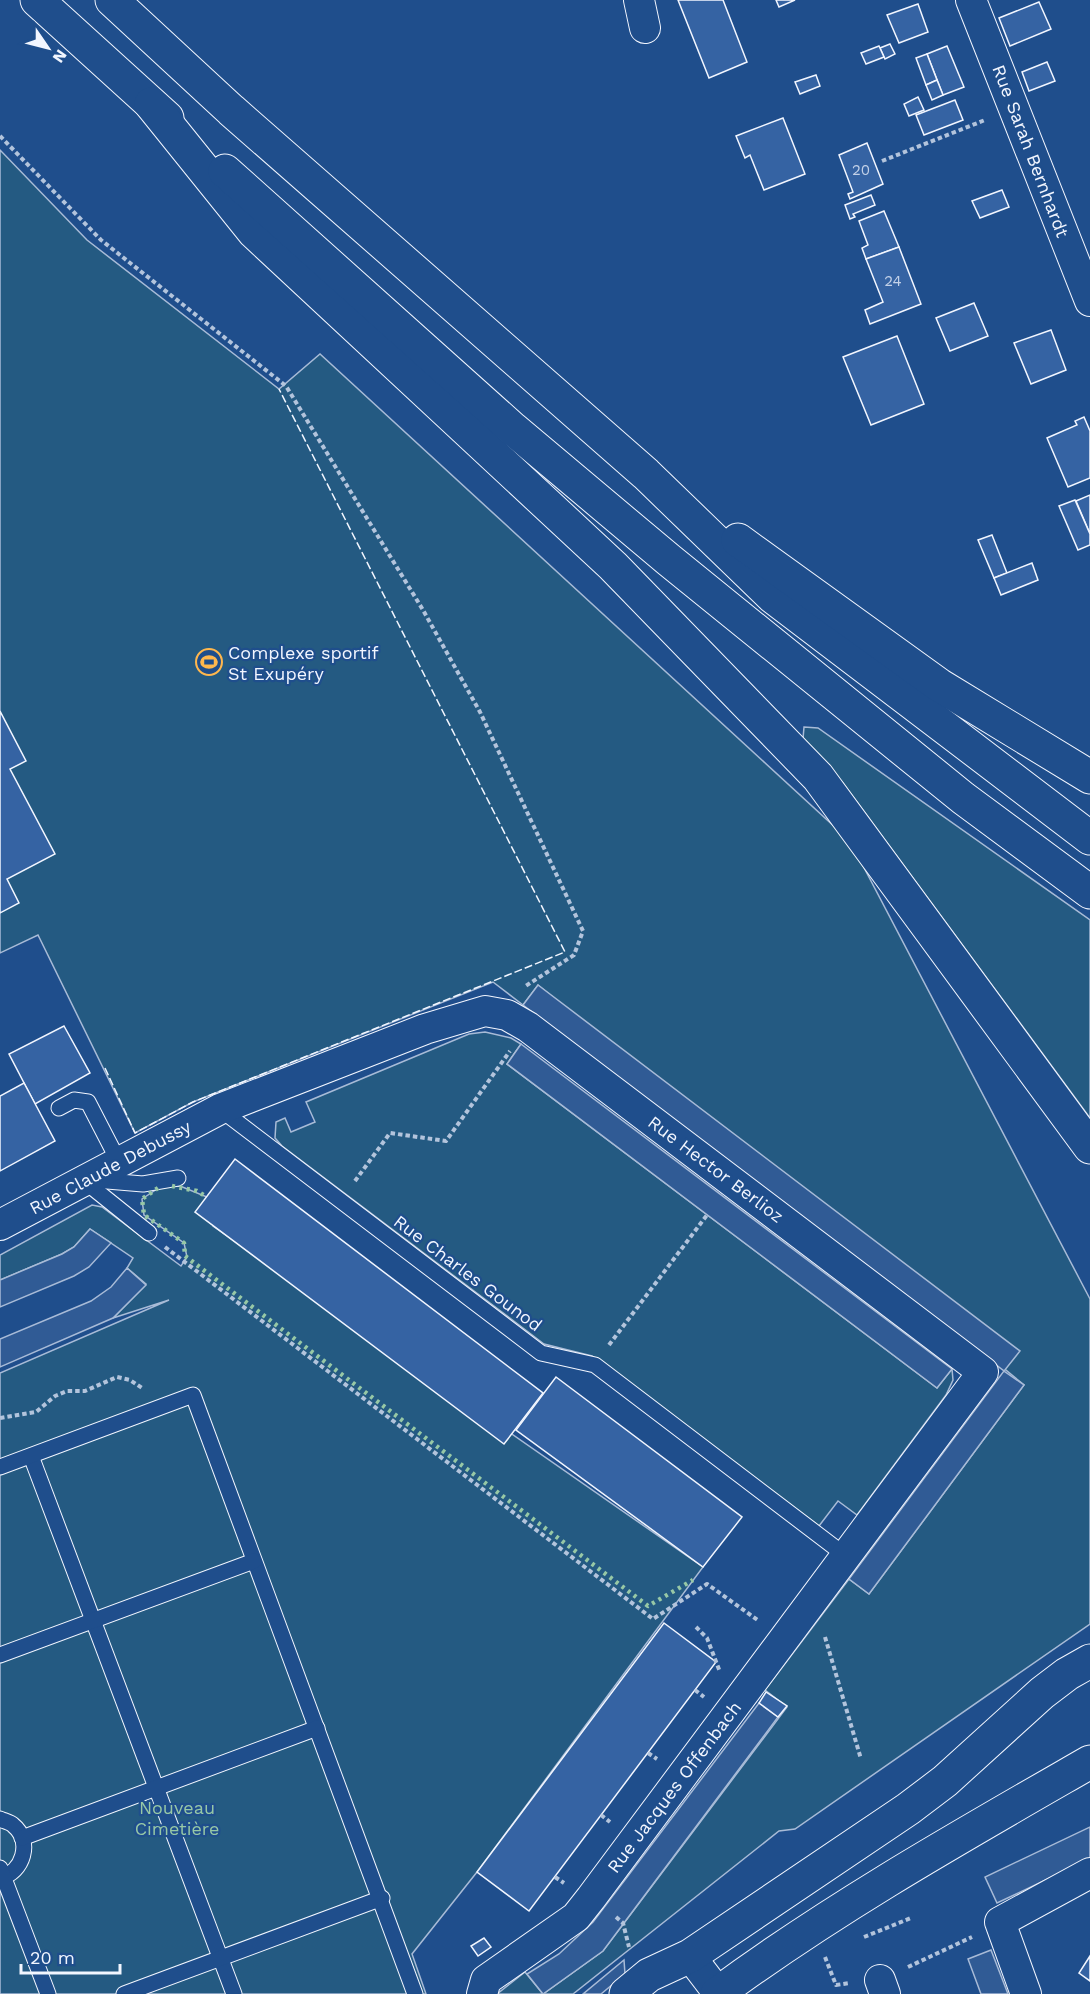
<svg xmlns="http://www.w3.org/2000/svg" width="1090" height="1994" font-family="'Work Sans',sans-serif">
  <style>
    .green { fill: #245a82; stroke: #a8bbd7; stroke-width: 1.5 }
    .parking { fill: #305b95; stroke: #a8bbd7; stroke-width: 1.5 }
    .building { fill: #3563a3; stroke: #f2f6ff; stroke-width: 1.5 }
    .lines { fill: none; stroke-linecap: round; stroke-linejoin: round }
    .service-casing { stroke: #f2f6ff; stroke-width: 17 }
    .minor-casing { stroke: #f2f6ff; stroke-width: 32 }
    .tertiary-casing { stroke: #f2f6ff; stroke-width: 35 }
    .motorway-casing { stroke: #f2f6ff; stroke-width: 35 }
    .path { stroke: #b3c4dc; stroke-width: 4; stroke-dasharray: 4.5 3; stroke-linecap: butt }
    .service { stroke: #1f4e8c; stroke-width: 15 }
    .minor { stroke: #1f4e8c; stroke-width: 30 }
    .tertiary { stroke: #1f4e8c; stroke-width: 33 }
    .motorway { stroke: #1f4e8c; stroke-width: 33 }
    .hedge { stroke: #97c8a6; stroke-width: 4.5; stroke-dasharray: 3 4.5; stroke-linecap: butt }
    .fence { stroke: #f2f6ff; stroke-width: 1.5; stroke-dasharray: 8 3; stroke-linecap: butt }
    .labels { text-anchor: middle; dominant-baseline: central; stroke-width: 4.5; stroke-linejoin: round; paint-order: stroke }
    .number-label { font-size: 15px; fill: #c3d1e8 }
    .street-label { font-size: 18px; fill: #f2f6ff; stroke: #1f4e8c }
    .poi-label { font-size: 18px; fill: #f2f6ff; stroke: #1f4e8c; text-anchor: start }
    .park-label { font-size: 18px; fill: #97c8a6; stroke: #1f4e8c }
  </style>
  <rect width="100%" height="100%" fill="#1f4e8c"/>
  <g class="green">
    <path d="M0,150l87,90 192,149 41,-35 530,487 240,458v325l-295,205 -16,2 -206,163h-76l28,-22 18,22 60,-43 184,-244 -22,-17 84,-111 20,15 155,-209 -486,-400 -15,20 -30,-23 -300,120 -58,31 -97,-198 -38,18z"/>
    <path d="M804,727l14,1 272,192v198l-247,-335 -40,-44z"/>
    <path d="M485,1032l26,6 10,6 -14,20 430,324 15,-19 1,11 -7,15 -89,120 -19,-14 -19,25 -227,-170 -48,-12 -262,-198 -7,-8 1,-16 9,-4 6,14 24,-10 -9,-20 163,-68z"/>
    <path d="M180,1186l27,11 6,29 490,341 -226,305 -65,82 14,40h-426v-621l169,-73 -56,18 33,-34 -19,-16 6,-10 -43,-29 -16,18 -12,7 -62,26v-25l92,-50 10,2 79,59 6,-9 -3,-14 -40,-28 -2,-16 18,-12z"/>
  </g>
  <g class="parking">
    <path d="M538,985l482,366 -16,20 20,14 -155,209 -20,-15 155,-208 -481,-366z"/>
    <path d="M521,1044l431,325 -15,19 -430,-324z"/>
    <path d="M90,1229l21,14 -22,24 -15,9 -74,31v-27l62,-26 12,-7z"/>
    <path d="M127,1268l19,17 -33,33 -113,49v-28l91,-38 20,-14z"/>
    <path d="M759,1703l19,14 -175,234 -60,43 -16,-20 32,-20 34,-32z"/>
    <path d="M1090,1827v32l-93,44 -12,-26z"/>
    <path d="M991,1950l17,44h-27l-13,-35z"/>
    <path d="M624,1960l1,14 -24,20h-18z"/>
  </g>
  <g class="building">
    <path d="M678,0h45l24,62 -38,16z"/>
    <path d="M776,0h19l-16,7z"/>
    <path d="M1039,2l12,27 -41,17 -11,-28z"/>
    <path d="M918,4l10,28 -29,11 -12,-28z"/>
    <path d="M890,44l5,10 -10,5 -5,-11z"/>
    <path d="M879,46l5,11 -18,7 -5,-11z"/>
    <path d="M947,46l17,41 -21,8 -16,-41z"/>
    <path d="M927,54l10,26 -11,5 -10,-27z"/>
    <path d="M1047,62l8,19 -26,10 -7,-19z"/>
    <path d="M816,75l4,11 -20,8 -5,-12z"/>
    <path d="M937,80l6,15 -11,5 -6,-15z"/>
    <path d="M918,97l6,13 -15,6 -5,-12z"/>
    <path d="M955,100l8,20 -39,15 -8,-20z"/>
    <path d="M783,118l22,56 -41,16 -14,-35 -5,3 -9,-22z"/>
    <path d="M867,143l16,41 -33,15 -2,-5 5,-2 -14,-37z"/>
    <path d="M1002,190l7,17 -29,11 -8,-17z"/>
    <path d="M871,195l4,10 -22,9 2,3 -5,2 -5,-14z"/>
    <path d="M884,211l15,36 -33,12 -4,-11 6,-3 -9,-24z"/>
    <path d="M899,247l22,57 -51,20 -5,-14 18,-8 -17,-43z"/>
    <path d="M974,303l14,33 -38,15 -14,-33z"/>
    <path d="M1051,330l15,40 -35,14 -17,-41z"/>
    <path d="M897,336l27,68 -53,21 -28,-68z"/>
    <path d="M1084,417l6,14v47l-22,9 -21,-49 30,-13 -2,-4z"/>
    <path d="M1090,495v39l-14,-33z"/>
    <path d="M1075,500l15,34v11l-12,5 -19,-44z"/>
    <path d="M992,535l15,38 -13,5 -16,-38z"/>
    <path d="M1032,563l6,17 -37,15 -7,-17z"/>
    <path d="M0,711l26,50 -16,8 45,85 -48,25 12,24 -19,10z"/>
    <path d="M64,1026l26,47 -55,31 -26,-50z"/>
    <path d="M24,1083l31,58 -55,30v-75z"/>
    <path d="M235,1159l308,234 -39,51 -309,-232z"/>
    <path d="M556,1377l186,140 -39,50 -187,-137z"/>
    <path d="M664,1623l52,39 -187,249 -52,-39z"/>
    <path d="M766,1692l21,14 -9,11 -19,-14z"/>
    <path d="M484,1938l7,9 -13,9 -7,-10z"/>
    <path d="M1090,1956v25l-11,-8z"/>
  </g>
  <g class="lines">
    <defs>
      <g id="service">
        <path d="M59,1108l15,-8 14,2 31,60"/>
        <path d="M220,1109l321,244 54,12 251,191"/>
        <path d="M83,1180l66,53"/>
        <path d="M95,1180l48,4 35,-6"/>
        <path d="M31,1456l203,538"/>
        <path d="M0,1467l193,-72 222,599"/>
        <path d="M0,1655l254,-94"/>
        <path d="M0,1819c4,2 10,3 13,6 20,16 10,48 -13,53"/>
        <path d="M22,1838l295,-110"/>
        <path d="M0,1868l48,126"/>
        <path d="M124,1994l258,-96"/>
      </g>
      <g id="minor">
        <path d="M639,0l6,28"/>
        <path d="M971,0l119,301"/>
        <path d="M0,1225l220,-116 205,-80 60,-18 22,4 21,12 455,345 -392,526 -15,19 -90,63 -4,14"/>
        <path d="M690,1956l29,38"/>
        <path d="M880,1980l5,14"/>
        <path d="M1026,1994l-26,-72 90,-49"/>
      </g>
      <g id="tertiary">
        <path d="M626,1994l23,-19 41,-19 218,-147 37,-28 97,-88 25,-19 23,-13"/>
        <path d="M717,1994c118,-87 246,-159 373,-232"/>
      </g>
      <g id="motorway">
        <path d="M37,0l130,118"/>
        <path d="M112,0l119,110 415,364 126,122 318,242"/>
        <path d="M151,104l103,128 359,334 205,211 272,370"/>
        <path d="M225,171l288,258 156,131 294,238 127,94"/>
        <path d="M738,540l201,145 151,92"/>
      </g>
    </defs>
    <use href="#service" class="service-casing"/>
    <use href="#minor" class="minor-casing"/>
    <use href="#tertiary" class="tertiary-casing"/>
    <use href="#motorway" class="motorway-casing"/>
    <g class="path">
      <path d="M0,136l101,104 185,146 137,224 57,102 103,219 -9,24 -50,32"/>
      <path d="M882,161l103,-41"/>
      <path d="M355,1181l35,-48 56,8 64,-90"/>
      <path d="M165,1247l488,372 54,-35 52,37"/>
      <path d="M609,1345l98,-130"/>
      <path d="M0,1418l36,-6 19,-16 12,-5h18l32,-14 13,3 12,8"/>
      <path d="M696,1627l11,11 13,34"/>
      <path d="M825,1637l36,122"/>
      <path d="M695,1690l9,7"/>
      <path d="M648,1753l9,6"/>
      <path d="M601,1815l9,7"/>
      <path d="M555,1877l9,6"/>
      <path d="M616,1917l7,6 6,24"/>
      <path d="M864,1937l47,-19"/>
      <path d="M825,1957l11,28 14,-2"/>
      <path d="M908,1967l64,-30"/>
    </g>
    <use href="#service" class="service"/>
    <use href="#minor" class="minor"/>
    <use href="#tertiary" class="tertiary"/>
    <use href="#motorway" class="motorway"/>
    <g class="hedge">
      <path d="M172,1186l25,5 10,6"/>
      <path d="M158,1188l-16,11 2,16 40,28 1,13 463,350 45,-26"/>
    </g>
    <path class="fence" d="M105,1068l30,65 58,-31 372,-150 -286,-563"/>
  </g>
  <defs>
    <symbol id="stadium-ring" viewBox="-11 -11 22 22"><circle r="9.5" fill="#1f4e8c" stroke="#ffb74d" stroke-width="1.5"/><path d="M0-5a6.5 5 0 1 0 0 10a6.5 5 0 1 0 0-10ZM-3.5-1.8h7v3.6h-7Z" fill="#ffb74d"/></symbol>
  </defs>
  <g fill-rule="evenodd">
    <use href="#stadium-ring" x="194" y="647" width="30" height="30"/>
  </g>
  <g class="labels">
    <g class="number-label">
      <text x="861" y="170">20</text>
      <text x="893" y="281">24</text>
    </g>
    <g class="street-label">
      <text transform="translate(1031 151) rotate(69)">Rue Sarah Bernhardt</text>
      <text transform="translate(110 1167) rotate(-28)">Rue Claude Debussy</text>
      <text transform="translate(716 1169) rotate(37)">Rue Hector Berlioz</text>
      <text transform="translate(468 1273) rotate(37)">Rue Charles Gounod</text>
      <text transform="translate(674 1787) rotate(-53)">Rue Jacques Offenbach</text>
    </g>
    <g class="poi-label">
      <text x="228" y="652">Complexe sportif<tspan x="228" dy="21">St Exupéry</tspan></text>
    </g>
    <g class="park-label">
      <text x="177" y="1807">Nouveau<tspan x="177" dy="21">Cimetière</tspan></text>
    </g>
  </g>
  <g transform="translate(48 48) rotate(125)" stroke="#1f4e8c" stroke-width="4.5" paint-order="stroke">
  <path d="M0-4.5L10 22L0 15L-10 22Z" fill="#f2f6ff"/>
  <text y="-9" font-size="16" font-weight="bold" text-anchor="middle" fill="#f2f6ff">N</text>
  </g>
  <path d="M21 1964v9h99v-9" fill="none" stroke="#f2f6ff" stroke-width="3"/>
  <text x="30" y="1964" font-size="18" fill="#f2f6ff" stroke="#1f4e8c" stroke-width="4.5" paint-order="stroke">20 m</text>
</svg>
